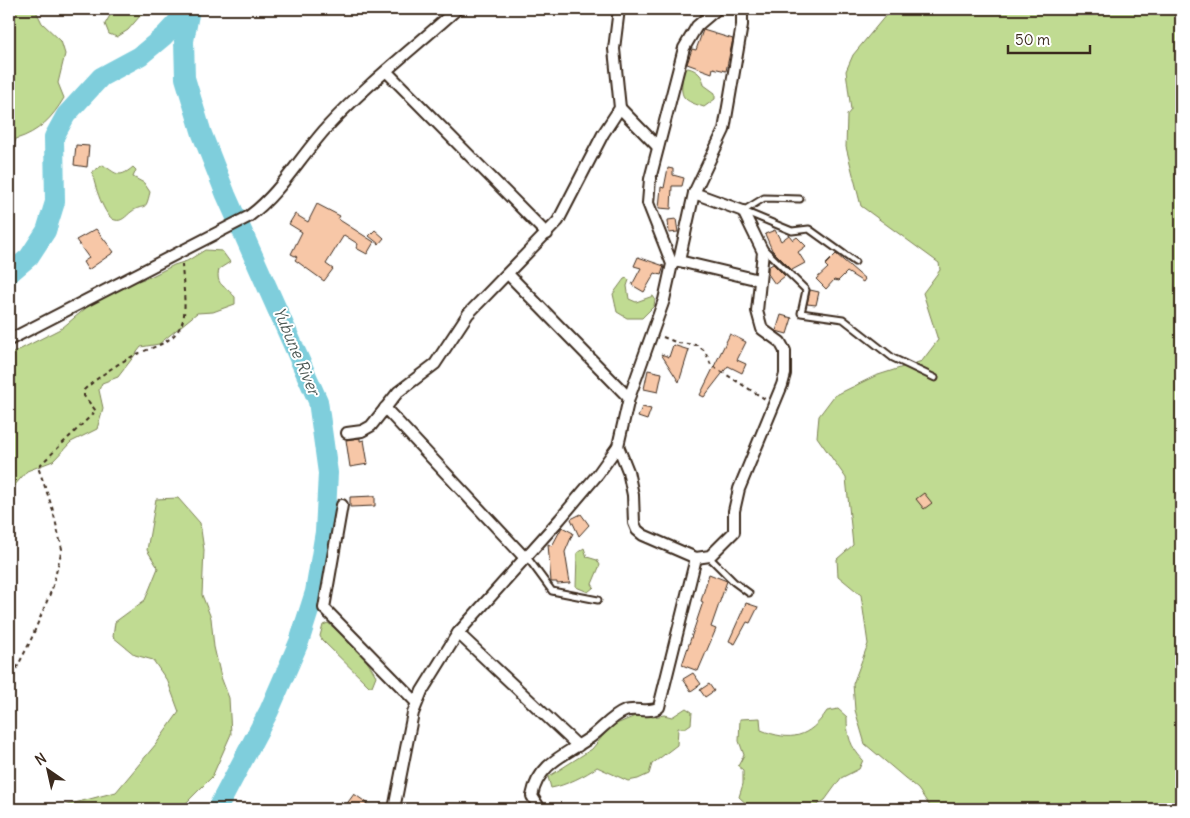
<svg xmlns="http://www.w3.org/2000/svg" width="1190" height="818" font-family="Delius,sans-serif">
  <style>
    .green { fill: #c0db92; stroke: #7e8258 }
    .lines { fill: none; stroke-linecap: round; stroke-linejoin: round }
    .river { stroke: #7fcedc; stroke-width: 20 }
    .building { fill: #f7c7a7; stroke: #3b2a1e }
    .lane-casing { stroke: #3b2a1e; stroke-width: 9 }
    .street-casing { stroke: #3b2a1e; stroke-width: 14 }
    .path { stroke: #3b2a1e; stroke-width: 2; stroke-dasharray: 4 4; stroke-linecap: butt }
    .lane { stroke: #fff; stroke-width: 5 }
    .street { stroke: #fff; stroke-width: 10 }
    .labels { text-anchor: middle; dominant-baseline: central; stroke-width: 4; stroke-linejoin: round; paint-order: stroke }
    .water-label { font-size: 16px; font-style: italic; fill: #4f5b57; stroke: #fff }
  </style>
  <rect width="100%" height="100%" fill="#fff"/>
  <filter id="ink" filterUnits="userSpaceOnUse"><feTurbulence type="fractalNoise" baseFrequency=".02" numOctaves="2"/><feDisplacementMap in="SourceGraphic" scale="10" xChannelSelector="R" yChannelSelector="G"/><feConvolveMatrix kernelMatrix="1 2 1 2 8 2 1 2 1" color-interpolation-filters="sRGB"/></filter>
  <g filter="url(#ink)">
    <g class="green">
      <path d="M9,9h26l7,14 19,18 4,13 -7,29 6,15c-12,20 -25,34 -48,41l-7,19v-113l4,-13 -4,-7z"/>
      <path d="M110,9h36l-18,21 -11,7 -8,-3 -4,-10 7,-12z"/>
      <path d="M891,9h290v800h-249l-14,-20 -53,-45 -10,-34 -2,-26 15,-40 -7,-49 -23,-19 -1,-17 16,-14 -7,-67 -29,-41 2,-21 15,-20 41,-20 47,-15 16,-21 -15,-47 17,-23 -1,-7 -78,-57 -15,-59 1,-32 4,-5 -5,-39 7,-16z"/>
      <path d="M688,68c9,2 15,8 16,17l11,8v6l-11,8c-26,-8 -23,-11 -21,-37z"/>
      <path d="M103,165c12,7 15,15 30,2l3,3 -3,7 11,6 6,9c-5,22 -5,10 -19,20 -5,4 -9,10 -16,8 -11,-2 -21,-37 -23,-48z"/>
      <path d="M205,250l17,1 8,11 -11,7c-4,17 6,16 16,28v7l-22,8 -16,1 -38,31 -18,3 -23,30 -16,6 -3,7 4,18 -6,21 -26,13 -18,19 -26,10 -13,15 -5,42v-173l53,-27 36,-30 24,-12 28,-9 24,-12 13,-4z"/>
      <path d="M627,278l2,2 -2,6 2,13 7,3 17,-6 2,3 -1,7 -12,12h-15l-10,-6 -4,-18 11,-15z"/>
      <path d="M178,498l22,25 4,27 -2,45 9,23 3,29 7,30 8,21 2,36 -19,43 -27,27 -2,5h-131l64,-17 40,-48 23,-32 -11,-30 -15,-22 -18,-5 -22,-18 2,-15 30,-22 13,-32 -11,-18 9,-51z"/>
      <path d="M584,548l3,9 10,3 3,5 -8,19 2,3 -6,5 -12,-5 1,-34z"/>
      <path d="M328,623c18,14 37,32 48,53l-4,10h-3l-47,-46 -2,-4 3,-11z"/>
      <path d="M686,708l6,4 -1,12 -6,4h-7l-1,17 -25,19 -3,10 -11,5 -10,2 -31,-14c-10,8 -33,19 -46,21l-3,-11 44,-28 14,-17 8,-7 26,-11 13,3 11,-2 8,2z"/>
      <path d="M838,709l9,8c0,19 3,29 16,43l-4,9 -18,9 -16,22 -14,9h-48l-13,-2 -11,-10 4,-13v-14l-5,-4 6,-11 -5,-14 1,-22 20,-1 1,12c30,12 48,8 66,-19z"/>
    </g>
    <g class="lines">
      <g class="river">
        <path d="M190,9l-6,32 1,37 17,56 24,61 92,206 10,72 -3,59 -10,60 -16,50 -30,69 -52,98"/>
        <path d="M9,274l20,-17 17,-26 9,-29 -1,-65 12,-22 35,-38 39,-21 24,-20 25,-27"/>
      </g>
    </g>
    <g class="building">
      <path d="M703,30l30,9 -7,32 -13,-3 -1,5 -25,-9 5,-15 4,1z"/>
      <path d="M76,145l13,1 -2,21 -13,-2z"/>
      <path d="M668,168l5,1v6l11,3 -2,8h-10l-1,23 -12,-1 2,-21 3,1z"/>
      <path d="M317,204l23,12 -2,3 36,23 -7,12 -11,-6 2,-4 -14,-9 -18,29 7,5 -9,12 -29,-21 2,-3 -6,-3 11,-22 -13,-8 6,-10 13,8z"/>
      <path d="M676,219l2,13 -9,1 -1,-13z"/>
      <path d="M96,229l18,23 -26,18 -5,-8 6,-4 -13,-18z"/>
      <path d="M375,230l9,8 -5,6 -10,-8z"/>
      <path d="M775,230l6,11 8,-6 4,5 4,-3 9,9 -8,6 7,11 -13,7 -20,-20 -7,-16z"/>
      <path d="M836,254l29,25 -2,3 -16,-10 -9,9 -4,-1 -8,9 -10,-10 12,-11 -3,-3z"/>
      <path d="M638,257l26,9 -3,9 -6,-2 -11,19 -12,-7 9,-17 -7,-2z"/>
      <path d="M773,264l12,12 -10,8 -7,-10v-7z"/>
      <path d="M810,290l9,2 -3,13 -9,-1z"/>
      <path d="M781,315l11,3 -5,16 -11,-3z"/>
      <path d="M730,334l16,8 -9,18 9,4 -4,9 -14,-7 -24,31 -4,-2z"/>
      <path d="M673,345l16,5 -10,32 -18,-28 8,3z"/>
      <path d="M648,370l14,3 -4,19 -14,-3z"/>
      <path d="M642,407l9,2 -4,11 -9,-3z"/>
      <path d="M360,438v3l4,-1 4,24 -18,3 -4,-27z"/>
      <path d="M924,493l8,10 -8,6 -8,-10z"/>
      <path d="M375,496v10l-25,1v-10z"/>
      <path d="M581,514l8,11 -10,11 -8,-17z"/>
      <path d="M562,527l11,6 -8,19 5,31 -13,1v-2h-6l-3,-38 4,2z"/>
      <path d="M709,574l18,7 -16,46 5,2 -18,42 -16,-6 21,-63 -2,-1z"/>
      <path d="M746,603l12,4 -8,16 -3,-1 -12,22 -6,-3z"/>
      <path d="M693,673l8,11 -10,7 -8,-12z"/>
      <path d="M709,684l5,7 -9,6 -5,-7z"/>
      <path d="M354,794l13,9 -4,6h-20z"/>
    </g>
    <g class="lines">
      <defs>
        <g id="lane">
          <path d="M743,211l21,-13 36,1"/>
          <path d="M746,212l46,19 17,-2 46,33"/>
          <path d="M763,248l43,42 -5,23 42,6 50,39 42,20"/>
          <path d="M527,557l25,34 46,9"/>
          <path d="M709,557l25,25 15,11"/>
        </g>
        <g id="street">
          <path d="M386,71l161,163"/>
          <path d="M620,108l38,39"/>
          <path d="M679,261l80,19"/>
          <path d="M672,264l7,-3 15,-68 30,-63 18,-105v-16"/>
          <path d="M508,274l121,124"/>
          <path d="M9,340l239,-123c33,-24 53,-62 81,-92 39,-42 85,-77 128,-116"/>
          <path d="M385,408l140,150"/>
          <path d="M347,433l15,-2 9,-5 27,-34 37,-28 33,-50 90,-93 45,-87 17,-26 -6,-59 5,-40"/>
          <path d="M618,446l10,25 5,24 1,28 3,7 6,5 53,23 14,-2 24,-24v-21l5,-22 43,-104 3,-11v-23l-5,-9 -18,-13 -5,-18 6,-59 -20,-41 -49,-18"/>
          <path d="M342,505l-18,103 92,94"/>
          <path d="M458,633l120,113"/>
          <path d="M394,809l19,-96 9,-22 36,-58 102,-114 38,-45 20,-28 11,-48 35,-98 8,-36 -24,-61 2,-24 34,-131 13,-22 20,-17"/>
          <path d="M540,809l-8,-13c6,-33 35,-42 59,-59 11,-8 21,-21 34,-26 11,-4 25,3 34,-4l37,-149"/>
        </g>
      </defs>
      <use href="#lane" class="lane-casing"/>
      <use href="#street" class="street-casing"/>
      <g class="path">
        <path d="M663,337l15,6 19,2 8,6 6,14 54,34"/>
        <path d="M9,683l21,-41 22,-53 10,-40 -10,-42 -14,-40 58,-56 -12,-15v-6c15,-14 33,-26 51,-35 19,-9 41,-12 48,-35 4,-15 -1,-42 -1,-58"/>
      </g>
      <use href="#lane" class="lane"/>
      <use href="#street" class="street"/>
    </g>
  </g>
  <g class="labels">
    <g class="water-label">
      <text transform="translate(297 351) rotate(67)">Yubune River</text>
    </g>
  </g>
  <rect width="1190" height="818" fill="none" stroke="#fff" stroke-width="30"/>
  <rect x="15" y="15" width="1160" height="788" fill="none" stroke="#3b2a1e" stroke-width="2" filter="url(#ink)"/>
  <g transform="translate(48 770) rotate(326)" stroke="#ffffff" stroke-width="4" paint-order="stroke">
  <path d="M0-4L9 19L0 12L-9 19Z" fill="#3b2a1e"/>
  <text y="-8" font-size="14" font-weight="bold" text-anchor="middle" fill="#3b2a1e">N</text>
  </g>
  <path d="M1008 45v8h82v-8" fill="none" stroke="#3b2a1e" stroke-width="2.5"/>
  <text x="1015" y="45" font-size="15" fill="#3b2a1e" stroke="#ffffff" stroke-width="4" paint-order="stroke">50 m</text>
</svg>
